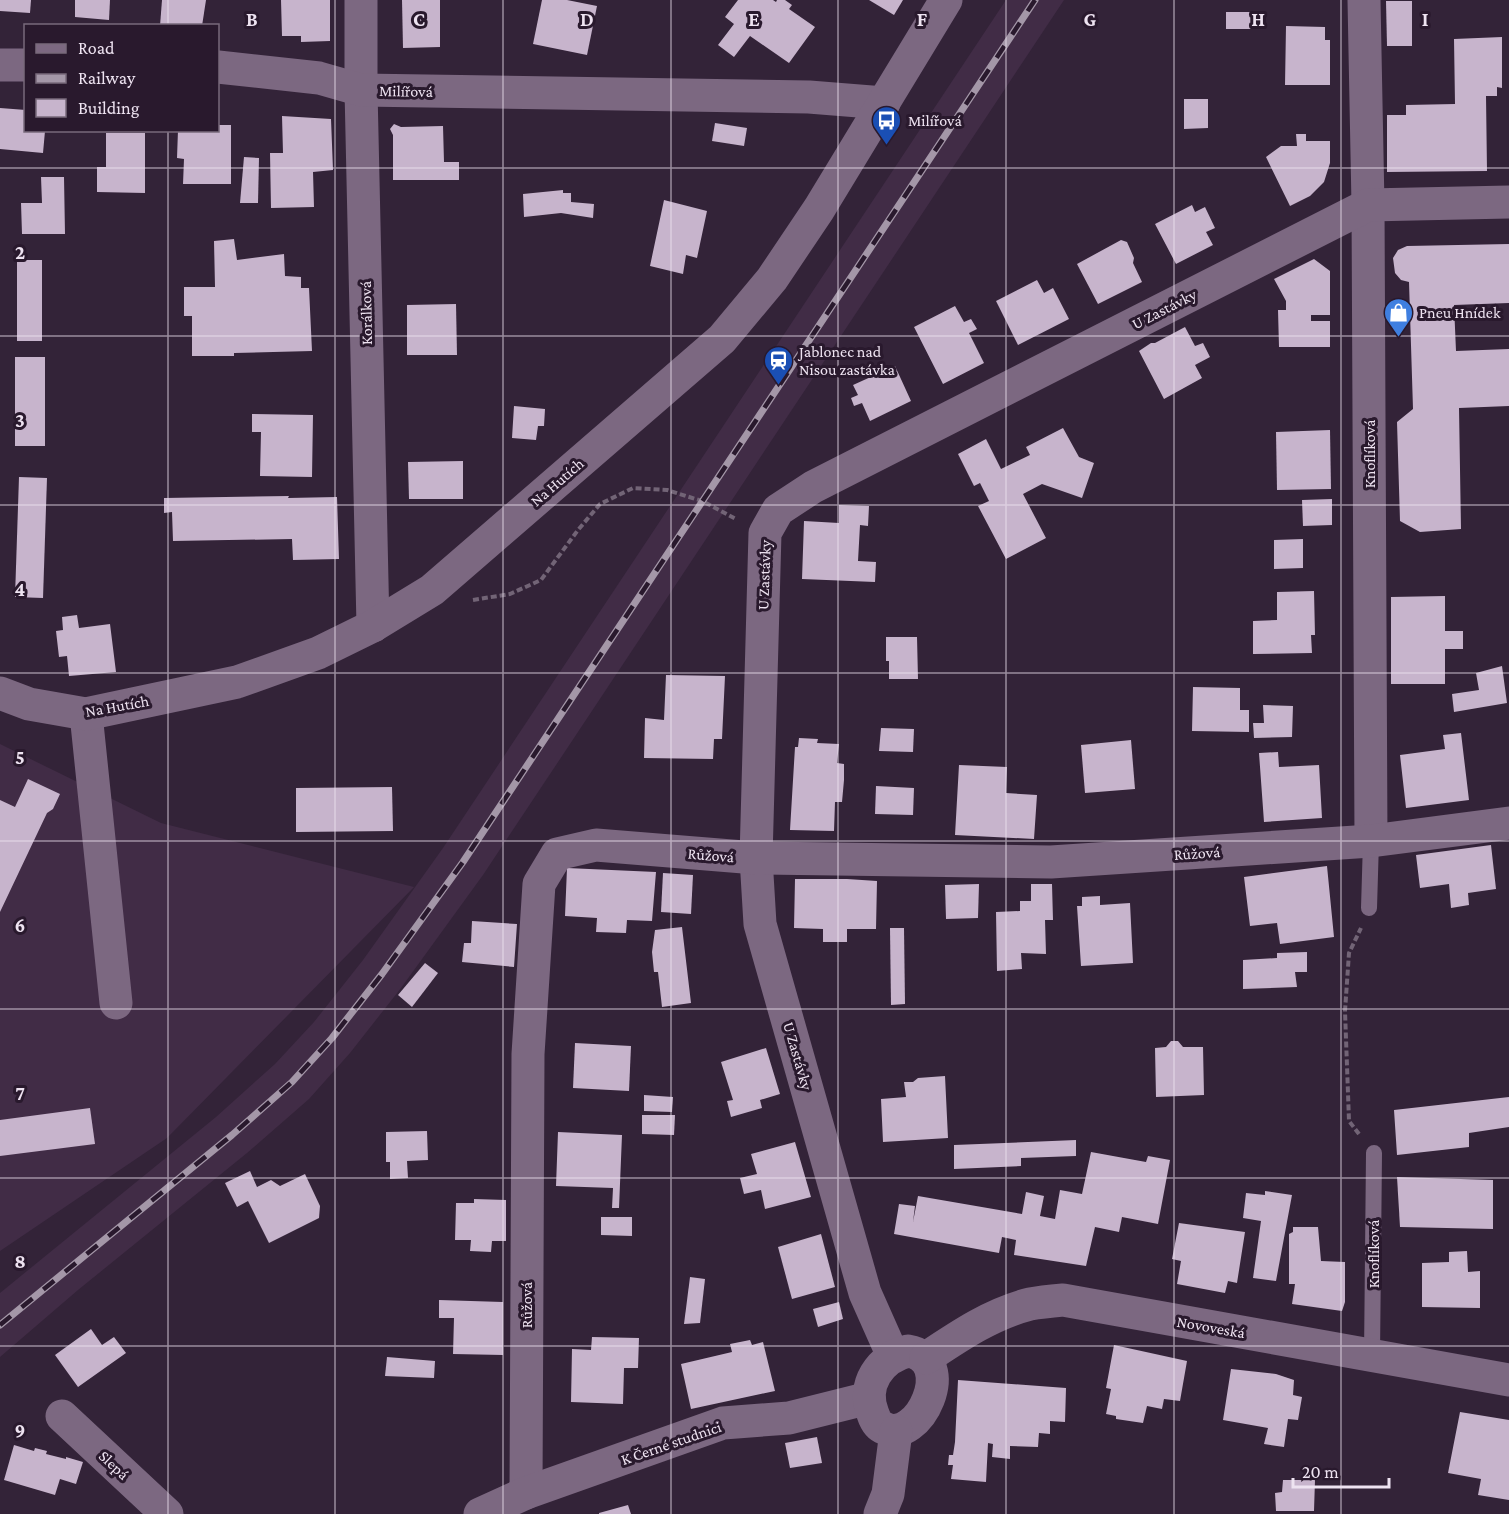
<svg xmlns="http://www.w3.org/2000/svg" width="1509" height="1514" font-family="'Crimson Pro',serif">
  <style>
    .built { fill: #412c46 }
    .building { fill: #c7b4cc }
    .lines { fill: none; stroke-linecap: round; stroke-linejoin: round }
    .path { stroke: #726476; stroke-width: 4; stroke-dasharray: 6 3; stroke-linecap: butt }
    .service { stroke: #7c6881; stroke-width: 16 }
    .minor { stroke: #7c6881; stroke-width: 33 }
    .tertiary { stroke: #7c6881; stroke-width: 33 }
    .rail-casing { stroke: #a497a8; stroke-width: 7 }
    .rail { stroke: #29192d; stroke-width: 4.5; stroke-dasharray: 14; stroke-linecap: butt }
    .grid { fill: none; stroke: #eee3f1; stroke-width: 1.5; stroke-opacity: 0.55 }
    .labels { text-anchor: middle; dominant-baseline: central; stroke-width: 6; stroke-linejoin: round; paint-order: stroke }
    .street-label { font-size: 16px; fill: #eee3f1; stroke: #29192d }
    .poi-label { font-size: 16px; fill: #eee3f1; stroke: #29192d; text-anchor: start }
    .grid-label { font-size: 20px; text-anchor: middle; font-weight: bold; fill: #eee3f1; stroke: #29192d; stroke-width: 6; stroke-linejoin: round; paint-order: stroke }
  </style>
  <rect width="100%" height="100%" fill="#332338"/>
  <g class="built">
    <path d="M1006,0h58l-581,875 -82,113 -51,65 -41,46 -62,54 -169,137 -78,67v-64l216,-176 59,-53 39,-42 49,-62 80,-112z"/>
    <path d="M0,744l161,79 253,64 -247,251 -167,113z"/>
  </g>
  <g class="building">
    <path d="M0,0h31l-1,13 -30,-2z"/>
    <path d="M75,0h35l-1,20 -34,-3z"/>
    <path d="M162,0h44l-4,26h-42z"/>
    <path d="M281,0h49v41l-29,1v-6h-19z"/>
    <path d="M402,0h38v47l-37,1z"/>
    <path d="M542,0h25l30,6 -10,49 -54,-11z"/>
    <path d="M738,0h35l3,2 1,-2h8l7,5 -3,4 26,18 -26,36 -39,-27 -16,21 -16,-12 16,-21 -9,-7z"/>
    <path d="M869,0h34l-9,15z"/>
    <path d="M1386,1h26v45h-25z"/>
    <path d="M1226,12h27l1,17h-28z"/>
    <path d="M1286,26l39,1v13h5v45h-45z"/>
    <path d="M1502,37v51l-5,-1v9h-11l1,75 -100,1v-57h19v-10l49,-1 -1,-65z"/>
    <path d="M1184,99h24v29l-24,1z"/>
    <path d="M0,108l26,2v20l19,1 -2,22 -43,-4z"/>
    <path d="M282,116l49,3 2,51 -20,2 1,35 -43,1 -1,-55h13z"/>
    <path d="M715,123l32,5 -3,18 -32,-5z"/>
    <path d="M394,124l7,3 42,-1 1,36h15v18h-66v-45l-3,-6z"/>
    <path d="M218,125h13v59h-48l1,-25 -7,-1 1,-28h40z"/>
    <path d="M106,133h39v60l-48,-1v-25h9z"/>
    <path d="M1296,134h10v7h24v22l-6,19 -14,14 -20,10 -24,-49 15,-11h16z"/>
    <path d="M244,157l15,1 -1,45h-18z"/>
    <path d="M41,177h23l1,57h-43l-1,-31h21z"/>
    <path d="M563,190v3h8v9l23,2 -1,14 -32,-5 -37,4 -1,-23z"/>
    <path d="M664,200l43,11 -10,47 -11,-3 -3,19 -33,-8z"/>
    <path d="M1192,205l3,7 10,-5 10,21 -9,4 7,13 -37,19 -21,-40z"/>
    <path d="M234,239l3,21 47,-6 1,22 16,1v11h8l3,63 -78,2v3h-42v-40h-8v-29h31l-1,-46z"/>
    <path d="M1121,240l6,2 7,16 -1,5 9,19 -44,22 -21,-40z"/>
    <path d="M1509,244v59l-55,2 2,46 53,-2v57l-50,2 2,121 -41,3 -20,-11 -3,-99 16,-13 -4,-127 -8,-2 -6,-7 -2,-15 5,-8 9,-4z"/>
    <path d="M1314,259l16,12v44h-19v6h19v26h-51l-1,-37h8v-9l-12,-22z"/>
    <rect x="17" y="260" width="25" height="81"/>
    <path d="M1037,280l7,13 9,-5 16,31 -51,26 -22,-44z"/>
    <path d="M456,304l1,51h-50v-50z"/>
    <path d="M955,306l9,16 7,-3 6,10 -8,4 15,30 -41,21 -29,-57z"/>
    <path d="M1185,327l10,19 8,-3 7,14 -15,8 7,13 -38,21 -25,-48 12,-8h4z"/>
    <rect x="15" y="357" width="30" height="89"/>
    <path d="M895,366l16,35 -41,20 -8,-18 -8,3 -3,-8 7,-3 -5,-10z"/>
    <path d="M514,406l31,3 -1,17h-6l-2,14 -24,-2z"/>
    <path d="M252,414l61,1 -1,62 -52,-1 1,-44h-9z"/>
    <path d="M1063,428l16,29 15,6 -12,35 -40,-14 -19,10 23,44 -40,21 -28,-53 11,-5 -9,-18 -6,3 -16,-32 28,-15 15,30 29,-14 -4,-8z"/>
    <path d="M1330,430l1,59 -54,1 -1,-58z"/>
    <path d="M463,461v38h-54l-1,-37z"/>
    <path d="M19,477l28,1 -4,120 -28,-1z"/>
    <path d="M289,496l-1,2 49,-1 2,62 -46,1 -1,-21 -119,2 -1,-29 -8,1v-15z"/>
    <path d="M1332,499v26l-29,1 -1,-26z"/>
    <path d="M839,505l30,1 -1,20 -8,-1 -2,36 18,1 -1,20 -73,-3 2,-58 35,2z"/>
    <path d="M1303,539v29l-29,1v-29z"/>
    <path d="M1314,591l1,44h-4l1,18 -59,1v-33l24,-1v-28z"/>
    <path d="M1445,596v35h18v18h-18v35h-54v-87z"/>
    <path d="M77,615l2,13 31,-4 6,48 -47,4 -2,-20 -8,1 -3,-26 7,-1 -1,-13z"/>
    <path d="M886,637h31l1,42h-29v-18h-3z"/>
    <path d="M1502,666l5,37 -53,9 -2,-18 27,-4 -3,-17z"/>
    <path d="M666,675l59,1 -3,63h-8l-1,20 -69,-1 1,-40 19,2z"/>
    <path d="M1193,687l47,1v22h9v22l-57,-1z"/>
    <path d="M1263,705l30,1 -1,31 -38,1 -1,-15h11z"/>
    <path d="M881,728l33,1 -1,23 -34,-1z"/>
    <path d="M1461,733l8,67 -63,8 -6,-53 45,-6 -2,-14z"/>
    <path d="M799,738l19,1 -1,4 22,1 -2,19 7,1v16l-2,22h-7l-1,29 -44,-1 5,-83h3z"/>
    <path d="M1131,740l4,49 -50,4 -4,-48z"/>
    <path d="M1278,752l1,15 40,-2 3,53 -58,4 -5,-69z"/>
    <path d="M959,765l48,2 -1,26 31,2 -3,44 -79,-4z"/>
    <path d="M28,779l32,15 -7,15 -6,4 -47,99v-112l15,7z"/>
    <path d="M876,786l38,2 -1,27 -38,-1z"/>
    <path d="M392,787l1,44 -97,1v-44z"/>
    <path d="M1491,845l5,44 -28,4 1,12 -18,3 -2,-24 -29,4 -4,-33z"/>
    <path d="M1327,866l7,71 -54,7 -3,-21 -27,3 -6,-49z"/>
    <path d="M567,868l89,4 -4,49 -25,-1 -1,13 -30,-1 1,-14 -32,-2z"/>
    <path d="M663,873l30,2 -2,39 -30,-2z"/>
    <path d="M795,879h52l30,2 -1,48h-29v13h-24v-13l-29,-1z"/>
    <path d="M979,884l-1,34 -32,1 -1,-34z"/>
    <path d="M1031,884h21l1,36h-8l1,34 -25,-1 1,16 -25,2 -1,-59 24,-1v-10h11z"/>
    <path d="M1100,896v9l30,-2 3,60 -52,3 -4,-60h5v-9z"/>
    <path d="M472,921l45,3 -3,43 -52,-5 2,-19h7z"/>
    <path d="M682,927l9,76 -29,4 -4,-35h-4l-2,-20 3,-22z"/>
    <path d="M890,928h14l1,76 -14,1z"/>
    <path d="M1307,952v20h-12l2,15 -54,2v-29l34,-2v-5z"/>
    <path d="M425,963l13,10 -26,34 -14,-12z"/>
    <path d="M1171,1041h7l5,6h20l1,48 -48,2 -1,-49 11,-1z"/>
    <path d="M575,1043l56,3 -2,45 -56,-3z"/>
    <path d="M766,1048l14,46 -20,6 2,8 -31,9 -4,-16 6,-1 -12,-38z"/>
    <path d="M945,1076l3,62 -65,4 -2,-43 25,-2 -2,-15h9l5,-4z"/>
    <path d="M644,1095l29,2 -1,15 -28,-1z"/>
    <path d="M1509,1097v30l-40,6v14l-72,8 -3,-45z"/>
    <path d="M90,1108l5,36 -95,12v-36z"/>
    <path d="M642,1115h33l-1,20 -32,-1z"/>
    <path d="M427,1131l1,29 -21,1 1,17 -18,1v-17h-4v-30z"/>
    <path d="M558,1132l64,3 -3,73h-7l1,-20 -57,-2z"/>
    <path d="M1076,1140v16l-55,2v8l-67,3v-24z"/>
    <path d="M795,1142l16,55 -46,12 -4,-19 -17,4 -4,-16 17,-4 -6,-20z"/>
    <path d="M1091,1152l55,10 2,-6 22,4 -12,64 -36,-7 -3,15 -24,-5 -9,39 -72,-11 2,-15 -14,-3 -3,16 -105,-19 5,-30 16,2 -2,16 5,-26 104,18 4,-22 18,4 -4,20 15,3 5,-29 22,4z"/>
    <path d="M250,1171l7,16 14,-7 9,6 25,-12 15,32 -1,12 -50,25 -21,-42 -11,6 -12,-24z"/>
    <path d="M1397,1177l96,3v49l-93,-2z"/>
    <path d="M1265,1191l27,4 -16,86 -23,-3 8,-57 -18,-3 3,-25 19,2z"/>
    <path d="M474,1199l32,1v41h-14l-1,11 -21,-1 1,-11h-16l1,-37h18z"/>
    <path d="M601,1217h31v19l-31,-1z"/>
    <path d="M1179,1223l66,9 -8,51 -9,-2 -3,12 -48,-9 4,-23 -9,-2z"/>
    <path d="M1293,1227h25l3,34 24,1v40l-3,9 -50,-7 3,-20h-6v-50l4,-2z"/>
    <path d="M821,1234l14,53 -43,12 -14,-52z"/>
    <path d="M1467,1251l1,21 12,-1v37l-58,-1v-44l27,-1v-10z"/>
    <path d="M690,1277l15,2 -5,44 -16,1z"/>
    <path d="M439,1300l64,2v53l-50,-1 1,-36h-15z"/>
    <path d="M839,1302l4,17 -25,8 -5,-18z"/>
    <path d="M91,1329l11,16 12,-8 12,16 -48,34 -23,-32z"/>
    <path d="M592,1337l47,1 -1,30h-14l-1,36 -52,-2 1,-53 19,1z"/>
    <path d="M750,1340l2,5 11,-3 12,49 -84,18 -10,-45 51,-12 -2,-8z"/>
    <path d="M1114,1345l73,16 -7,40 -16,-2 -2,10 -15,-3 -4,17 -27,-4v-3l-10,-2 5,-25 -5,-1z"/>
    <path d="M387,1357l48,4 -1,17 -49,-2z"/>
    <path d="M1231,1369l45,5 18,6 -1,15 9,2 -4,23 -10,-1 -4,28 -20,-3 4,-16 -45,-8z"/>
    <path d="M958,1380l108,8 -1,34 -15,-1v13l-11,-1 -1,14 -28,-1v13l-18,-2 1,-13 -5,-1 -2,39 -35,-3 2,-14h-5l1,-10h4l2,-13z"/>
    <path d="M1460,1412l49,8v80l-31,-5 3,-16 -33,-6z"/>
    <path d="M817,1437l5,26 -32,5 -5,-25z"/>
    <path d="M14,1445l20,6 1,-3 12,3 -1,3 20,5v-2l17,5 -7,22 -16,-5 -5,16 -51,-15z"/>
    <path d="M1283,1480h32l-1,31h-38l-1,-18 7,-1z"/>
    <path d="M628,1505l3,9h-32v-1z"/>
  </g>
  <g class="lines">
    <g class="path">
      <path d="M473,600l37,-6 31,-14 37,-50 22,-26 33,-16 34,2 35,11 34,18"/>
      <path d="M1359,1134l-10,-13 -4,-110 4,-58 12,-25"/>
    </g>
    <g class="service">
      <path d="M1369,908l2,-67"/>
      <path d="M1372,1356l2,-203"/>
    </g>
    <g class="minor">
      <path d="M361,0v90l12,536"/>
      <path d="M1364,0l4,205 3,636"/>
      <path d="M0,65h26"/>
      <path d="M218,67l101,11 42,12 448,7 75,6"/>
      <path d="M86,714l30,289"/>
      <path d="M893,1356l-28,-63 -105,-369 -4,-66 9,-325 13,-23 35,-23 555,-282 141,-3"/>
      <path d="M62,1416l105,98"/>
      <path d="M526,1493l2,-439 11,-170 18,-30 39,-9 160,13 295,4 320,-21 138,-18"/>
      <path d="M480,1514l46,-21 197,-70 66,-5 80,-20"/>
    </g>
    <g class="tertiary">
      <path d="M0,693l29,11 57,10 151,-32 81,-29 55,-27 59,-36 290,-251 50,-60 47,-70 127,-209"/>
      <path d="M908,1351c51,8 11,95 -24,77 -6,-2 -9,-8 -11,-14 -12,-29 7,-56 35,-63z"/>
      <path d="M926,1358c33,-22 65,-44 104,-54 11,-2 22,-3 33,-4l446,80"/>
      <path d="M880,1514l8,-20 8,-63"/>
    </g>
    <defs>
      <path id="rail" d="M0,1325l232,-190 60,-53 40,-44 50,-64 81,-112 572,-862"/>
    </defs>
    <use href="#rail" class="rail-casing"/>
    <use href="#rail" class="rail"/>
  </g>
  <path class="grid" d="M168,0v26M335,0v1514M503,0v1514M671,0v1514M838,0v1514M1006,0v1514M1174,0v1514M1341,0v1514M168,130v1384M0,168h1509M0,336h1509M0,505h1509M0,673h1509M0,841h1509M0,1009h1509M0,1178h1509M0,1346h1509"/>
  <defs>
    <symbol id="bus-pin" viewBox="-11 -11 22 30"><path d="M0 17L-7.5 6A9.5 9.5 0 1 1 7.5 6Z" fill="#1a4fb4" stroke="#29192d"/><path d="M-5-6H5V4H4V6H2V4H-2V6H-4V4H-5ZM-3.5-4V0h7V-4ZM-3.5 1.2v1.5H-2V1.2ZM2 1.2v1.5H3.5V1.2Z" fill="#fff"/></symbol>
    <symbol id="shop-pin" viewBox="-11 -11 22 30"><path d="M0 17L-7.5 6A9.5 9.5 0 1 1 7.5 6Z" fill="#3f7fe0" stroke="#29192d"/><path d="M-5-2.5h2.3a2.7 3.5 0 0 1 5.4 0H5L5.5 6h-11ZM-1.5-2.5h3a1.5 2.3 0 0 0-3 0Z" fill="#fff"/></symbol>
    <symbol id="station-pin" viewBox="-11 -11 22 30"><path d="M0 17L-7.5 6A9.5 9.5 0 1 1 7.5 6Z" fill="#1a4fb4" stroke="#29192d"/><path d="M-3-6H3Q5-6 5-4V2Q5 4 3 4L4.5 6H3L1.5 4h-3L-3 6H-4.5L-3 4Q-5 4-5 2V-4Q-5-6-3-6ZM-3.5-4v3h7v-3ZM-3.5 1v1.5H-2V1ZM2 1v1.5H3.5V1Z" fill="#fff"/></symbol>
  </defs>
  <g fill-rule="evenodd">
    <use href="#bus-pin" x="870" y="104" width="33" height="45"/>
    <use href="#shop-pin" x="1382" y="296" width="33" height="45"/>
    <use href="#station-pin" x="762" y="344" width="33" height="45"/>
  </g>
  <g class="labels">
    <g class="street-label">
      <text transform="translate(406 91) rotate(1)">Milířová</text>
      <text transform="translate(1164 309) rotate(-27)">U Zastávky</text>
      <text transform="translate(366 313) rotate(-91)">Korálková</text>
      <text transform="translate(1369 454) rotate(-90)">Knoflíková</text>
      <text transform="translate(557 482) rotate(-41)">Na Hutích</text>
      <text transform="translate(764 575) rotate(-88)">U Zastávky</text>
      <text transform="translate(117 706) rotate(-10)">Na Hutích</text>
      <text transform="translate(1197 853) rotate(-4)">Růžová</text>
      <text transform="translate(711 855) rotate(5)">Růžová</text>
      <text transform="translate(798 1056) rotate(74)">U Zastávky</text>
      <text transform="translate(1373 1254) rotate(-90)">Knoflíková</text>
      <text transform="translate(526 1305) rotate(-90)">Růžová</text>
      <text transform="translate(1211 1327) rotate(10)">Novoveská</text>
      <text transform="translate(671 1443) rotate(-19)">K Černé studnici</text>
      <text transform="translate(114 1465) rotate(43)">Slepá</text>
    </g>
    <g class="poi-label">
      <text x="908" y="120">Milířová</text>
      <text x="1419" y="312">Pneu Hnídek</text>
      <text x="799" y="351">Jablonec nad<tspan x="799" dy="18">Nisou zastávka</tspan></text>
    </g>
  </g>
  <g class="grid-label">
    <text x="252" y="26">B</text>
    <text x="419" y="26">C</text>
    <text x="587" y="26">D</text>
    <text x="754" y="26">E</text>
    <text x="922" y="26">F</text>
    <text x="1090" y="26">G</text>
    <text x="1258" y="26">H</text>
    <text x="1425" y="26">I</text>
    <text x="20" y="259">2</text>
    <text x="20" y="427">3</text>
    <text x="20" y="596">4</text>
    <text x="20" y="764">5</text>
    <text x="20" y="932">6</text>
    <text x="20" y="1100">7</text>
    <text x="20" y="1268">8</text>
    <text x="20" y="1437">9</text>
  </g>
  <rect x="24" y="24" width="195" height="108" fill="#29192d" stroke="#786a7b" stroke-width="1.5"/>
  <rect x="36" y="44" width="30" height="9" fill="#7c6881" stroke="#786a7b" stroke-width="1.5"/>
  <text x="78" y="54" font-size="18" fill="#eee3f1">Road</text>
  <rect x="36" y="74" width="30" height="9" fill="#a497a8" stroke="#786a7b" stroke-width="1.5"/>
  <text x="78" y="84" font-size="18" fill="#eee3f1">Railway</text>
  <rect x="36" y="99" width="30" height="18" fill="#c7b4cc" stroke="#786a7b" stroke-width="1.5"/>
  <text x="78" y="114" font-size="18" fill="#eee3f1">Building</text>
  <path d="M1293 1478v9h96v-9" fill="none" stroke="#eee3f1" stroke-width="3"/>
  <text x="1302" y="1478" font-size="18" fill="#eee3f1" stroke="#29192d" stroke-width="4.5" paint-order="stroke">20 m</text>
</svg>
